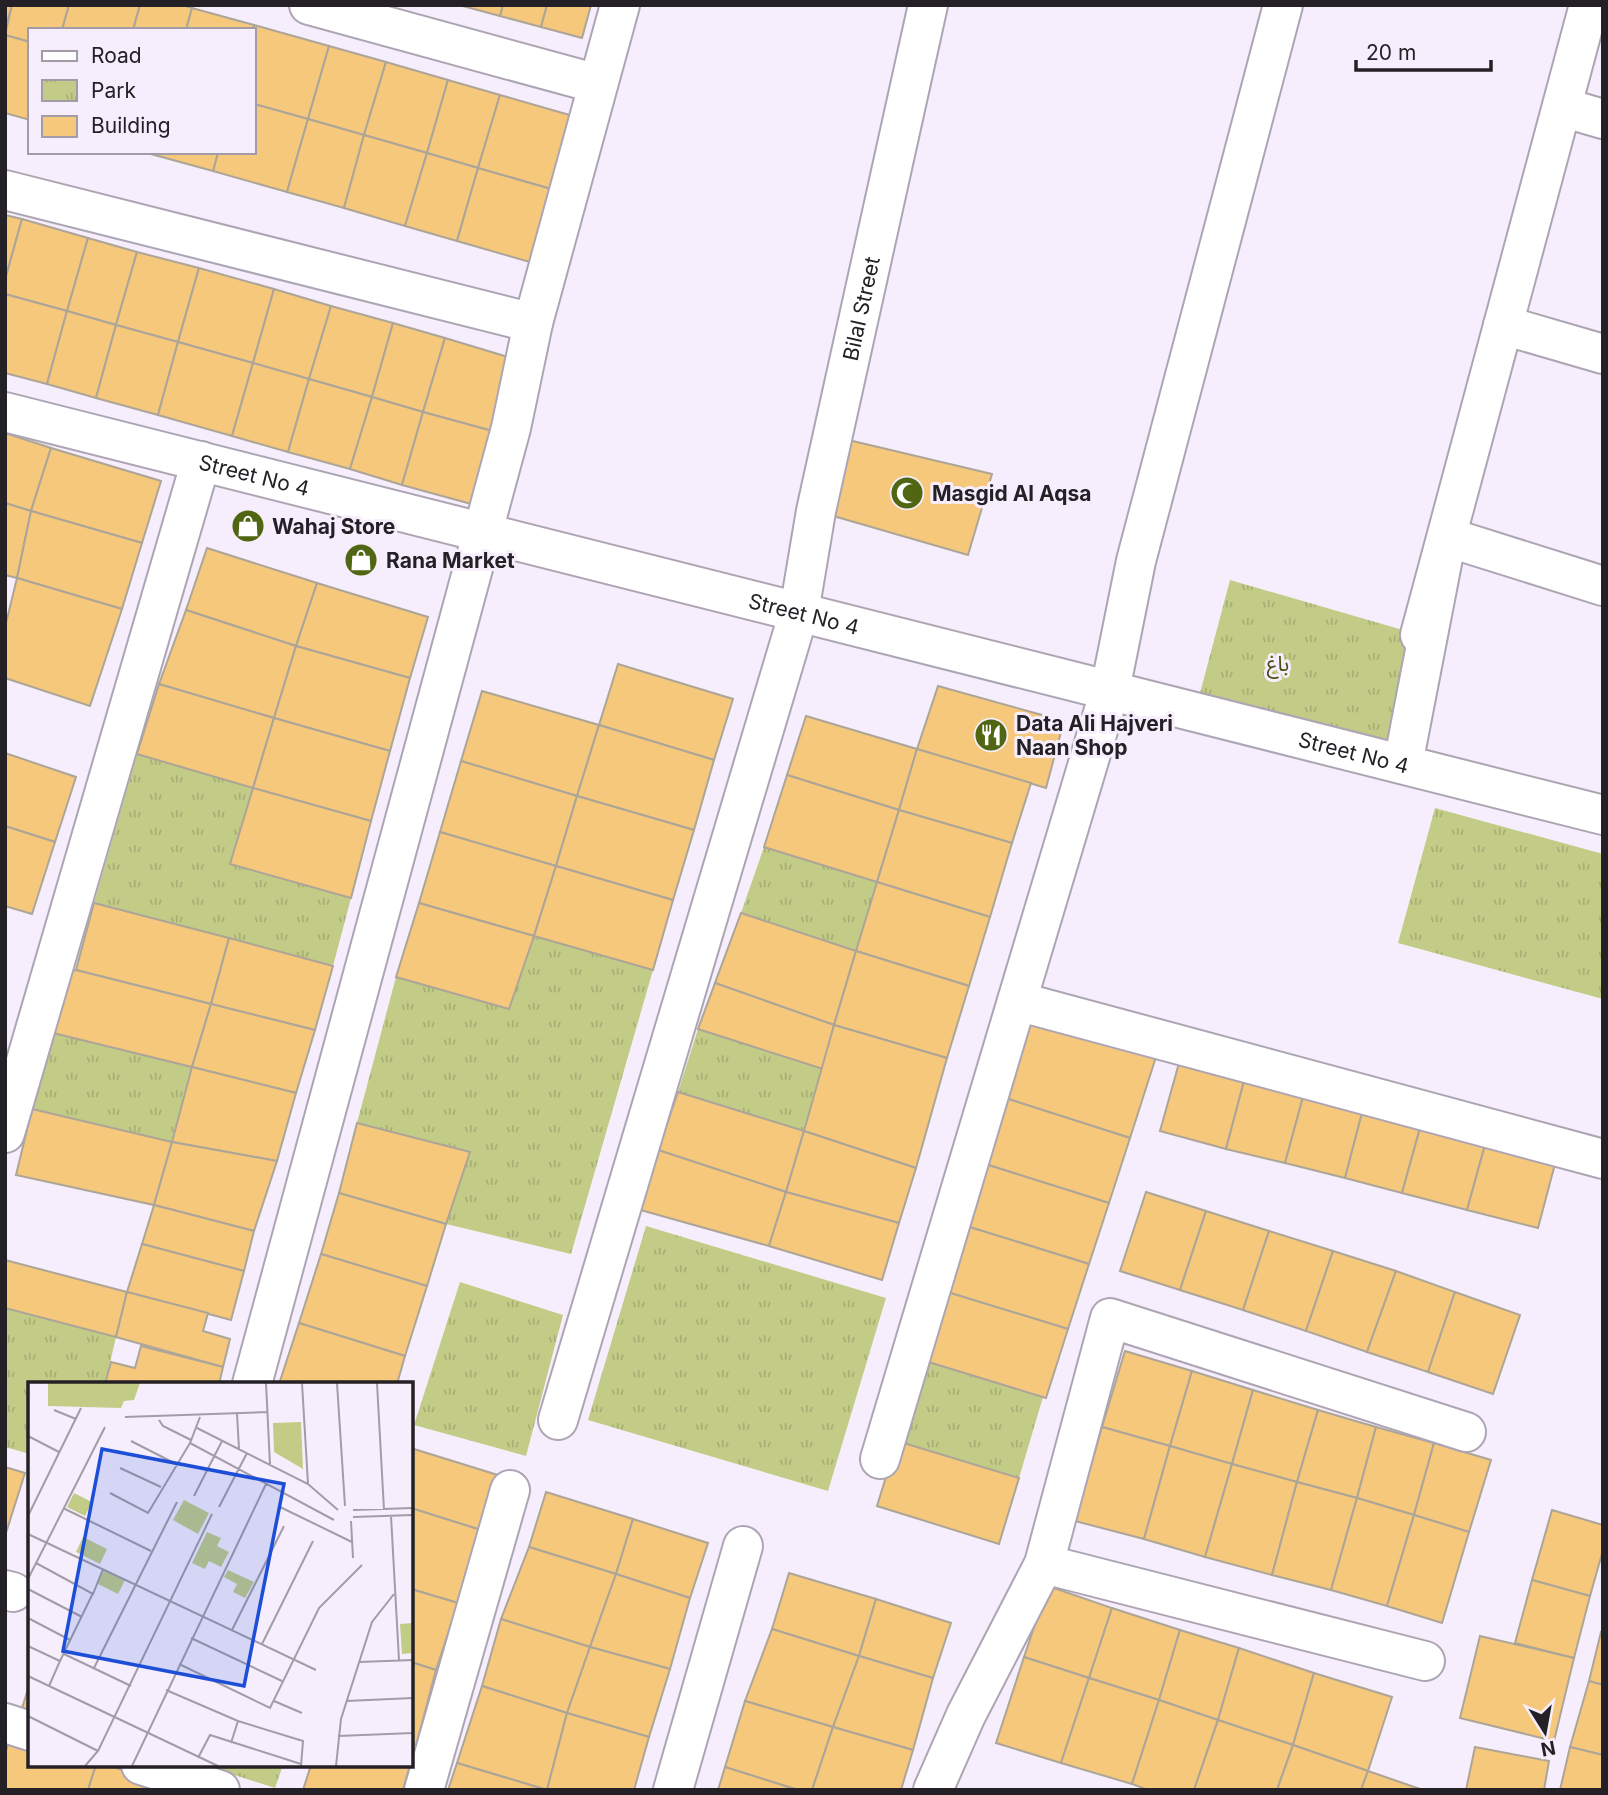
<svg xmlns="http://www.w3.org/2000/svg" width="1608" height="1795" font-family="Inter,'Noto Sans Arabic',sans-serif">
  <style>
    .park { fill: url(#park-tufts) }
    .building { fill: #f6c87c; stroke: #ada597; stroke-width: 2 }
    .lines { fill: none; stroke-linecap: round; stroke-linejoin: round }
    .minor-casing { stroke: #ada5b3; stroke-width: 42 }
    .minor { stroke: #fff; stroke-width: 38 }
    .labels { text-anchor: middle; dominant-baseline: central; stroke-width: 6; stroke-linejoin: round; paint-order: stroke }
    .street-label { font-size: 21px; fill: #242126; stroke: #f6eefc }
    .poi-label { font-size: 21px; font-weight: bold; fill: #242126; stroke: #f6eefc; text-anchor: start }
    .park-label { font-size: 21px; fill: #494f10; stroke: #f6eefc }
    .inset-road { fill: none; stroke: #a29ca6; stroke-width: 2 }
    .view { fill: #1d4ed8; fill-opacity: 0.15; stroke: #1d4ed8; stroke-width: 3.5 }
    .inset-edge { fill: none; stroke: #242126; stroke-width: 3.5 }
  </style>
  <defs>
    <pattern id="park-tufts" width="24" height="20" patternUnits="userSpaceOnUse" patternTransform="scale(1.75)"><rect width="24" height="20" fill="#c2cc86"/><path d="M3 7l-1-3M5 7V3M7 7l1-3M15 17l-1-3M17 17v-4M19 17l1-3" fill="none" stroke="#a7af74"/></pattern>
  </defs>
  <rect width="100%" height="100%" fill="#f6eefc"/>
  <g class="park">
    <path d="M1230,580l190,55 -17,129 -208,-52z"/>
    <path d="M137,754l116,34 -23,76 121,34 -18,68 -239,-63z"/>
    <path d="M1435,808l168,46v145l-205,-56z"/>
    <path d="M764,847l113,35 -21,69 -115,-38z"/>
    <path d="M534,936l119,34 -82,284 -125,-30 24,-72 -113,-29 39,-146 113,32z"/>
    <path d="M698,1029l125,40 -19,62 -126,-39z"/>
    <path d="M49,1032l143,35 -20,75 -140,-33z"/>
    <path d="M646,1226l240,72 -58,193 -240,-71z"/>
    <path d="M460,1282l103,33 -37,141 -112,-31z"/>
    <path d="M5,1308l111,29 -11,47h-75v70l-25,-7z"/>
    <path d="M922,1360l121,37 -24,81 -122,-37z"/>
    <path d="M203,1765h80l-8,23z"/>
  </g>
  <g class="building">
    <path d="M5,5h7l-7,25z"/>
    <path d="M12,5h57l-7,25h-32v12l-25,-7z"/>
    <path d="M69,5h71l-7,25h-71z"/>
    <path d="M140,5h43l9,3 -6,22h-53z"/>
    <path d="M459,5h44l-3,11z"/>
    <path d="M503,5h44l-6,22 -41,-11z"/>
    <path d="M547,5h44l-9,33 -41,-11z"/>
    <path d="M192,8l62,17 -1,5h-67z"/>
    <path d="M254,25l75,21 -21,73 -54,-15z"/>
    <path d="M5,35l25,7v78l-25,-7z"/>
    <path d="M329,46l57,16 -22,73 -56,-16z"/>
    <path d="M386,62l62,18 -21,73 -63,-18z"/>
    <path d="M448,80l52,15 -22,73 -51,-15z"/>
    <path d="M500,95l73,21 -22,73 -73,-21z"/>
    <path d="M254,104l54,15 -21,73 -74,-21 5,-19h36z"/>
    <path d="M308,119l56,16 -20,73 -57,-16z"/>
    <path d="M364,135l63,18 -22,73 -61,-18z"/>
    <path d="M152,152h66l-5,19 -62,-17z"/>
    <path d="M427,153l51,15 -21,73 -52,-15z"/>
    <path d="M478,168l73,21 -21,73 -73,-21z"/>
    <path d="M5,215l17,4 -17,61z"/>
    <path d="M22,219l66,19 -21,73 -62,-17v-14z"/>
    <path d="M88,238l49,14 -21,73 -49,-14z"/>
    <path d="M137,252l62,16 -21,74 -62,-17z"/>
    <path d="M199,268l75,21 -21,74 -75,-21z"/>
    <path d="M274,289l57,17 -22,73 -56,-16z"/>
    <path d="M5,294l62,17 -20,73 -42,-11z"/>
    <path d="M331,306l62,17 -21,74 -63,-18z"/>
    <path d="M67,311l49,14 -20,73 -49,-14z"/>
    <path d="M393,323l52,15 -22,74 -51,-15z"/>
    <path d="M116,325l62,17 -20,73 -62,-17z"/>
    <path d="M445,338l73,22 -22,72 -73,-20z"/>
    <path d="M178,342l75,21 -21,73 -74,-21z"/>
    <path d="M253,363l56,16 -21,73 -56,-16z"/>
    <path d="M309,379l63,18 -22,72 -62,-17z"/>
    <path d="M372,397l51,15 -21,73 -52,-16z"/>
    <path d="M423,412l73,20 -21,73 -73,-20z"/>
    <path d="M5,433l46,15 -20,63 -26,-8z"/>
    <path d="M840,438l152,36 -24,81 -145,-42z"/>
    <path d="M51,448l110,33 -19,62 -111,-32z"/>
    <path d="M5,503l26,8 -14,67 -12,-3z"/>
    <path d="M31,511l111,32 -20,66 -105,-31z"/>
    <path d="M207,548l110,35 -21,63 -110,-36z"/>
    <path d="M17,578l105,31 -32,97 -85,-28v-51z"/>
    <path d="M317,583l111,34 -18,61 -114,-32z"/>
    <path d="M186,610l110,36 -22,72 -115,-34z"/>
    <path d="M296,646l114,32 -20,73 -116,-33z"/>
    <path d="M618,664l115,35 -19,61 -115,-35z"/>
    <path d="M159,684l115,34 -21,70 -116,-34z"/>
    <path d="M938,686l126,35 -18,67 -129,-39z"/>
    <path d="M482,691l117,34 -22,71 -116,-35z"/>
    <path d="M806,716l111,33 -18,61 -112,-35z"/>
    <path d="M274,718l116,33 -19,70 -118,-33z"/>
    <path d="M599,725l115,35 -20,70 -117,-34z"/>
    <path d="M917,749l114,34 -19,60 -113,-33z"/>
    <path d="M5,753l71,24 -21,65 -50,-16z"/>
    <path d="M461,761l116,35 -21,70 -116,-34z"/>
    <path d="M787,775l112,35 -22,72 -113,-35z"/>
    <path d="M253,788l118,33 -20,77 -121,-34z"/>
    <path d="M577,796l117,34 -21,70 -117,-34z"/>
    <path d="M899,810l113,33 -22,74 -113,-35z"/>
    <path d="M5,826l50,16 -23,72 -27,-8z"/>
    <path d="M440,832l116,34 -22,70 -115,-33z"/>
    <path d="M556,866l117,34 -20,70 -119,-34z"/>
    <path d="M877,882l113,35 -21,69 -113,-35z"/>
    <path d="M94,903l135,35 -18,66 -135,-34z"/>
    <path d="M419,903l115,33 -25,73 -113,-32z"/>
    <path d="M741,913l115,38 -22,74 -119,-42z"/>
    <path d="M229,938l104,28 -18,64 -104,-26z"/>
    <path d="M856,951l113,35 -22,72 -113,-33z"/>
    <path d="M76,970l135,34 -19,63 -143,-35 13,-60z"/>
    <path d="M715,983l119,42 -11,44 -125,-40z"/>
    <path d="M211,1004l104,26 -19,63 -104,-26z"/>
    <path d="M1027,1018l129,39 -26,81 -128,-41z"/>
    <path d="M834,1025l113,33 -31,110 -112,-37z"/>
    <path d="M1179,1063l65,18 -18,68 -66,-18z"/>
    <path d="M192,1067l104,26 -19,68 -105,-19z"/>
    <path d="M1244,1081l59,16 -18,66 -59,-14z"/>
    <path d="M678,1092l126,39 -18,61 -128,-42z"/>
    <path d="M1002,1097l128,41 -21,65 -127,-40z"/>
    <path d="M1303,1097l59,16 -17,65 -60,-15z"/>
    <path d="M32,1109l140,33 -18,63 -138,-30z"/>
    <path d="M1362,1113l58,15 -18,65 -57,-15z"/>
    <path d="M357,1123l113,29 -24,72 -107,-31z"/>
    <path d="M1420,1128l65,17 -18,65 -65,-17z"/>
    <path d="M804,1131l112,37 -17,55 -113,-31z"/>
    <path d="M172,1142l105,19 -23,70 -100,-26z"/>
    <path d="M1485,1145l70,19 -17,64 -71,-18z"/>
    <path d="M658,1150l128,42 -17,54 -132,-37z"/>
    <path d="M982,1163l127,40 -20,61 -126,-39z"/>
    <path d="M786,1192l113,31 -17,57 -113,-34z"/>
    <path d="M1146,1192l60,19 -26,79 -60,-19z"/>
    <path d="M339,1193l107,31 -19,62 -106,-32z"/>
    <path d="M154,1205l100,26 -10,40 -102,-27z"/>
    <path d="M1206,1211l63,20 -26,79 -63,-20z"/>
    <path d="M963,1225l126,39 -21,65 -124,-38z"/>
    <path d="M1269,1231l64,20 -27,80 -63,-21z"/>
    <path d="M142,1244l102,27 -13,49 -104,-28z"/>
    <path d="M1333,1251l63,20 -29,81 -61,-21z"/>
    <path d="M321,1254l106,32 -22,70 -106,-33z"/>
    <path d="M5,1260l122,32 -11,45 -111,-29z"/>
    <path d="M1396,1271l59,21 -27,80 -61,-20z"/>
    <path d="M944,1291l124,38 -22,69 -124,-38z"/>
    <path d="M127,1292l81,21 -5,18 27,8 -7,28 -107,-30z"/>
    <path d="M1455,1292l65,23 -27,79 -65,-22z"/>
    <path d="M299,1323l106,33 -8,28h-118z"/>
    <path d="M141,1346l82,21 -4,17h-114l6,-22 24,6z"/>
    <path d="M1125,1351l67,20 -22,75 -68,-19z"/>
    <path d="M1192,1371l61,19 -21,74 -62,-18z"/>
    <path d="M1253,1390l65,20 -21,72 -65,-18z"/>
    <path d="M1318,1410l58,17 -19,71 -60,-16z"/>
    <path d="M1102,1427l68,19 -26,93 -69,-18z"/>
    <path d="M1376,1427l58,16 -20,72 -57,-17z"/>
    <path d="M897,1441l122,37 -20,66 -122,-38z"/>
    <path d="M1434,1443l57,17 -22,72 -55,-17z"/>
    <path d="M1170,1446l62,18 -27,93 -61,-18z"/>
    <path d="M414,1449l87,27 -17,55 -73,-23v-50z"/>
    <path d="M1232,1464l65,18 -25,93 -67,-18z"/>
    <path d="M5,1467l20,6 -20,63z"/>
    <path d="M1297,1482l60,16 -26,92 -59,-15z"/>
    <path d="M546,1492l87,27 -17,55 -87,-27z"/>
    <path d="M1357,1498l57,17 -27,91 -56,-16z"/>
    <path d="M411,1508l73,23 -26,72 -47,-14z"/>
    <path d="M1552,1510l51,15v25l-13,46 -58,-16z"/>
    <path d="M1414,1515l55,17 -27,91 -55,-17z"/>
    <path d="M633,1519l75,24 -18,55 -74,-24z"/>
    <path d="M529,1547l87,27 -26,73 -89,-28z"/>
    <path d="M789,1573l87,26 -17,57 -87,-27z"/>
    <path d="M616,1574l74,24 -20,71 -80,-22z"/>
    <path d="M1532,1580l58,16 -16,62 -59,-15z"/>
    <path d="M1048,1586l64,22 -23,70 -65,-21z"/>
    <path d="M411,1589l47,14 -22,67 -25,-8z"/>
    <path d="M876,1599l75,24 -18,55 -74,-22z"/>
    <path d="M1112,1608l68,22 -21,70 -70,-22z"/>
    <path d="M501,1619l89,28 -23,66 -85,-27z"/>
    <path d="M772,1629l87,27 -26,71 -88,-26z"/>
    <path d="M1180,1630l59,18 -21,72 -59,-20z"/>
    <path d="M1601,1632l2,1v52l-14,-4z"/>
    <path d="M1480,1636l94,22 -20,83 -94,-23z"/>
    <path d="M590,1647l80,22 -21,68 -82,-24z"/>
    <path d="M1239,1648l75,25 -21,72 -75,-25z"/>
    <path d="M859,1656l74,22 -20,72 -80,-23z"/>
    <path d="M1024,1657l65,21 -28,85 -65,-20z"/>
    <path d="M411,1662l25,8 -20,76 -5,-1z"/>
    <path d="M1314,1673l78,24 -24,74 -75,-26z"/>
    <path d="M1089,1678l70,22 -27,84 -71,-21z"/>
    <path d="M1589,1681l14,4v70l-33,-8z"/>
    <path d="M30,1683v27l-8,-2z"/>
    <path d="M482,1686l85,27 -20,77 -90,-27z"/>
    <path d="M1159,1700l59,20 -24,70h-46l-16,-6z"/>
    <path d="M745,1701l88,26 -21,63h-14l-73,-23z"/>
    <path d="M567,1713l82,24 -15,53h-87z"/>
    <path d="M1218,1720l75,25 -16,45h-83z"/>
    <path d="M833,1727l80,23 -12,40h-89z"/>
    <path d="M11,1734l19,6v25h66l-8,25h-83v-36z"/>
    <path d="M1293,1745l75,26 -7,19h-84z"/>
    <path d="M1475,1747l74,14 -5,29h-78z"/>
    <path d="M1570,1747l33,8v35h-43z"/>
    <path d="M457,1763l90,27h-99z"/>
    <path d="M96,1765h11l79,25h-98z"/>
    <path d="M311,1765h99l-7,25h-100z"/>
    <path d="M725,1767l73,23h-80z"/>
    <path d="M1368,1771l55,19h-62z"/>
  </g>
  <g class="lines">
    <defs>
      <g id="minor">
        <path d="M309,5l289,79"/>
        <path d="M1562,107l41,12"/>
        <path d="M5,190l528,133"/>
        <path d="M1503,325l100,29"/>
        <path id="s1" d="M5,412l1598,403"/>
        <path d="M1420,635l169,-630"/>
        <path d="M1403,764l44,-227 156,49"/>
        <path d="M1017,1001l586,158"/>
        <path d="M5,1133l196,-672"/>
        <path d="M252,1384l259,-956 22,-105 87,-318"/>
        <path id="s2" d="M558,1420l241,-808 17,-101 112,-506"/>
        <path d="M880,1459l230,-769 26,-129 147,-556"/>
        <path d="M1044,1564l381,97"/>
        <path d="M5,1590l8,2"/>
        <path d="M5,1723l25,8"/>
        <path d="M141,1765l79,25"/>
        <path d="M424,1790l86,-300"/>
        <path d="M673,1790l70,-244"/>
        <path d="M933,1790l33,-75 78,-151 66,-246 356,114"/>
      </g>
    </defs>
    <use href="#minor" class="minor-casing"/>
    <use href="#minor" class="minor"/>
  </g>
  <defs>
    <symbol id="mosque-disc" viewBox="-11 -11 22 22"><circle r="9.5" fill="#516612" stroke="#f6eefc"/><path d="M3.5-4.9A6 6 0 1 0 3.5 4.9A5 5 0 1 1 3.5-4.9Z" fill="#fff"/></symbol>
    <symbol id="shop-disc" viewBox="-11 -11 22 22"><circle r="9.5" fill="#516612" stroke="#f6eefc"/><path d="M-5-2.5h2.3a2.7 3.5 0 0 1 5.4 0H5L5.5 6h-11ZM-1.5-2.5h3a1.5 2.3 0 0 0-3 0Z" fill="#fff"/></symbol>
    <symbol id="restaurant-disc" viewBox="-11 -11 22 22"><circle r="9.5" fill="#516612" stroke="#f6eefc"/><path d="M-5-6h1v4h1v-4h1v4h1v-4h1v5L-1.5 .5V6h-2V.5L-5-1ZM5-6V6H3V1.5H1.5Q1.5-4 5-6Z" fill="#fff"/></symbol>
  </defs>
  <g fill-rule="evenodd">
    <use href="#mosque-disc" x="888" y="474" width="38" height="38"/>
    <use href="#shop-disc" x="229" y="507" width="38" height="38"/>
    <use href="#shop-disc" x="342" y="541" width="38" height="38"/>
    <use href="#restaurant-disc" x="972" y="716" width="38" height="38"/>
  </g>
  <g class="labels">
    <g class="street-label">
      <text stroke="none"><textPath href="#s2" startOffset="1153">Bilal Street</textPath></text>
      <text stroke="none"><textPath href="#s1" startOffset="257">Street No 4</textPath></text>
      <text stroke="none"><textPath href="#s1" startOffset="824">Street No 4</textPath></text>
      <text stroke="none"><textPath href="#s1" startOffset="1391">Street No 4</textPath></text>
    </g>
    <g class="poi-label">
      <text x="932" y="493">Masgid Al Aqsa</text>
      <text x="272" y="526">Wahaj Store</text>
      <text x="386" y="560">Rana Market</text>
      <text x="1016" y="723">Data Ali Hajveri<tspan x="1016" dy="24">Naan Shop</tspan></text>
    </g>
    <g class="park-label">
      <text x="1278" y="663">باغ</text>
    </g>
  </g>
  <g transform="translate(28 1382)">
    <rect width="385" height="385" fill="#f6eefc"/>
    <path d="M20,1h92l-6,17 -10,1 -3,7 -73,-2zM273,40l2,47 -29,-17 -1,-29zM46,111l18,9 -7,14 -18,-9zM156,118l25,13 -11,21 -25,-14zM179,150l14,6 -4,8 12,6 -8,15 -12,-6 -4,8 -13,-6zM55,155l24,12 -7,15 -24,-12zM75,187l22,11 -7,14 -20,-10zM200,188l26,12 -9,16 -12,-6 4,-8 -13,-7zM385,241v30l-11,1 -2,-30z" fill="#c2cc86"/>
    <path class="inset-road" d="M238,1l4,82M274,1l6,101M309,1l8,123M349,1l7,127M26,28l22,9M209,32l2,35M97,35l142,-5M131,38l4,6 28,14M169,46l111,56 30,26M0,54l31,16M103,59l47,24M162,61l144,77M92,86l41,19M82,111l38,20 42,-70 10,-26M166,114l28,-55M250,124l74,36M191,125l28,-54M35,126l88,43M325,128l60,-2M0,134l53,-108M363,134l8,144M325,135l60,-2M323,139l2,37M0,152l288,136M8,181l57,31 10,-25M0,197l77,-152M0,207l54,28M0,236l42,22M204,248l52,-104M163,256l91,43M234,262l51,-103M0,264l32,15 -11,25M36,272l67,32M32,279l33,-68M331,280l54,-2M151,282l91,44 49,-100 43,-43M66,286l83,-166M0,294l190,90M138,308l72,31 65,20 -2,25M246,319l28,12M318,319l67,-3M0,334l70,35M310,354l75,-3M203,361l7,-22M170,376l12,-23 91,29M57,384l13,-15 114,-237M104,384l134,-282M308,384l5,-47 31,-97 22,-28"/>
    <path class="view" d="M74,67l182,35 -40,202 -181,-35z"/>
    <rect width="385" height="385" class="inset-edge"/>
  </g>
  <rect width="1608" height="1795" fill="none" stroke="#242126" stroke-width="14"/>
  <rect x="28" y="28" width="228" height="126" fill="#f6eefc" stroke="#a29ca6" stroke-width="2"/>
  <rect x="42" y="51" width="35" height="10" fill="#ffffff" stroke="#a29ca6" stroke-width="2"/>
  <text x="91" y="63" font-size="21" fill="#242126">Road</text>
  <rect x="42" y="80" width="35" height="21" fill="url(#park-tufts)" stroke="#a29ca6" stroke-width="2"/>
  <text x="91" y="98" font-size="21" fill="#242126">Park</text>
  <rect x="42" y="116" width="35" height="21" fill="#f6c87c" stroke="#a29ca6" stroke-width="2"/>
  <text x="91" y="133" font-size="21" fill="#242126">Building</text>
  <g transform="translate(1545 1732) rotate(169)" stroke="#f6eefc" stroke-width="5" paint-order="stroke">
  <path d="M0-5L12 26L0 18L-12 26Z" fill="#242126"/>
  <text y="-10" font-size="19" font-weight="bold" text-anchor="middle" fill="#242126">N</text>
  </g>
  <path d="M1356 60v10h135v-10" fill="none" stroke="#242126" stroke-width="3.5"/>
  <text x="1366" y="60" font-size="21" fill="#242126" stroke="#f6eefc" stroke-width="5" paint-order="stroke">20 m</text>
</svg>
